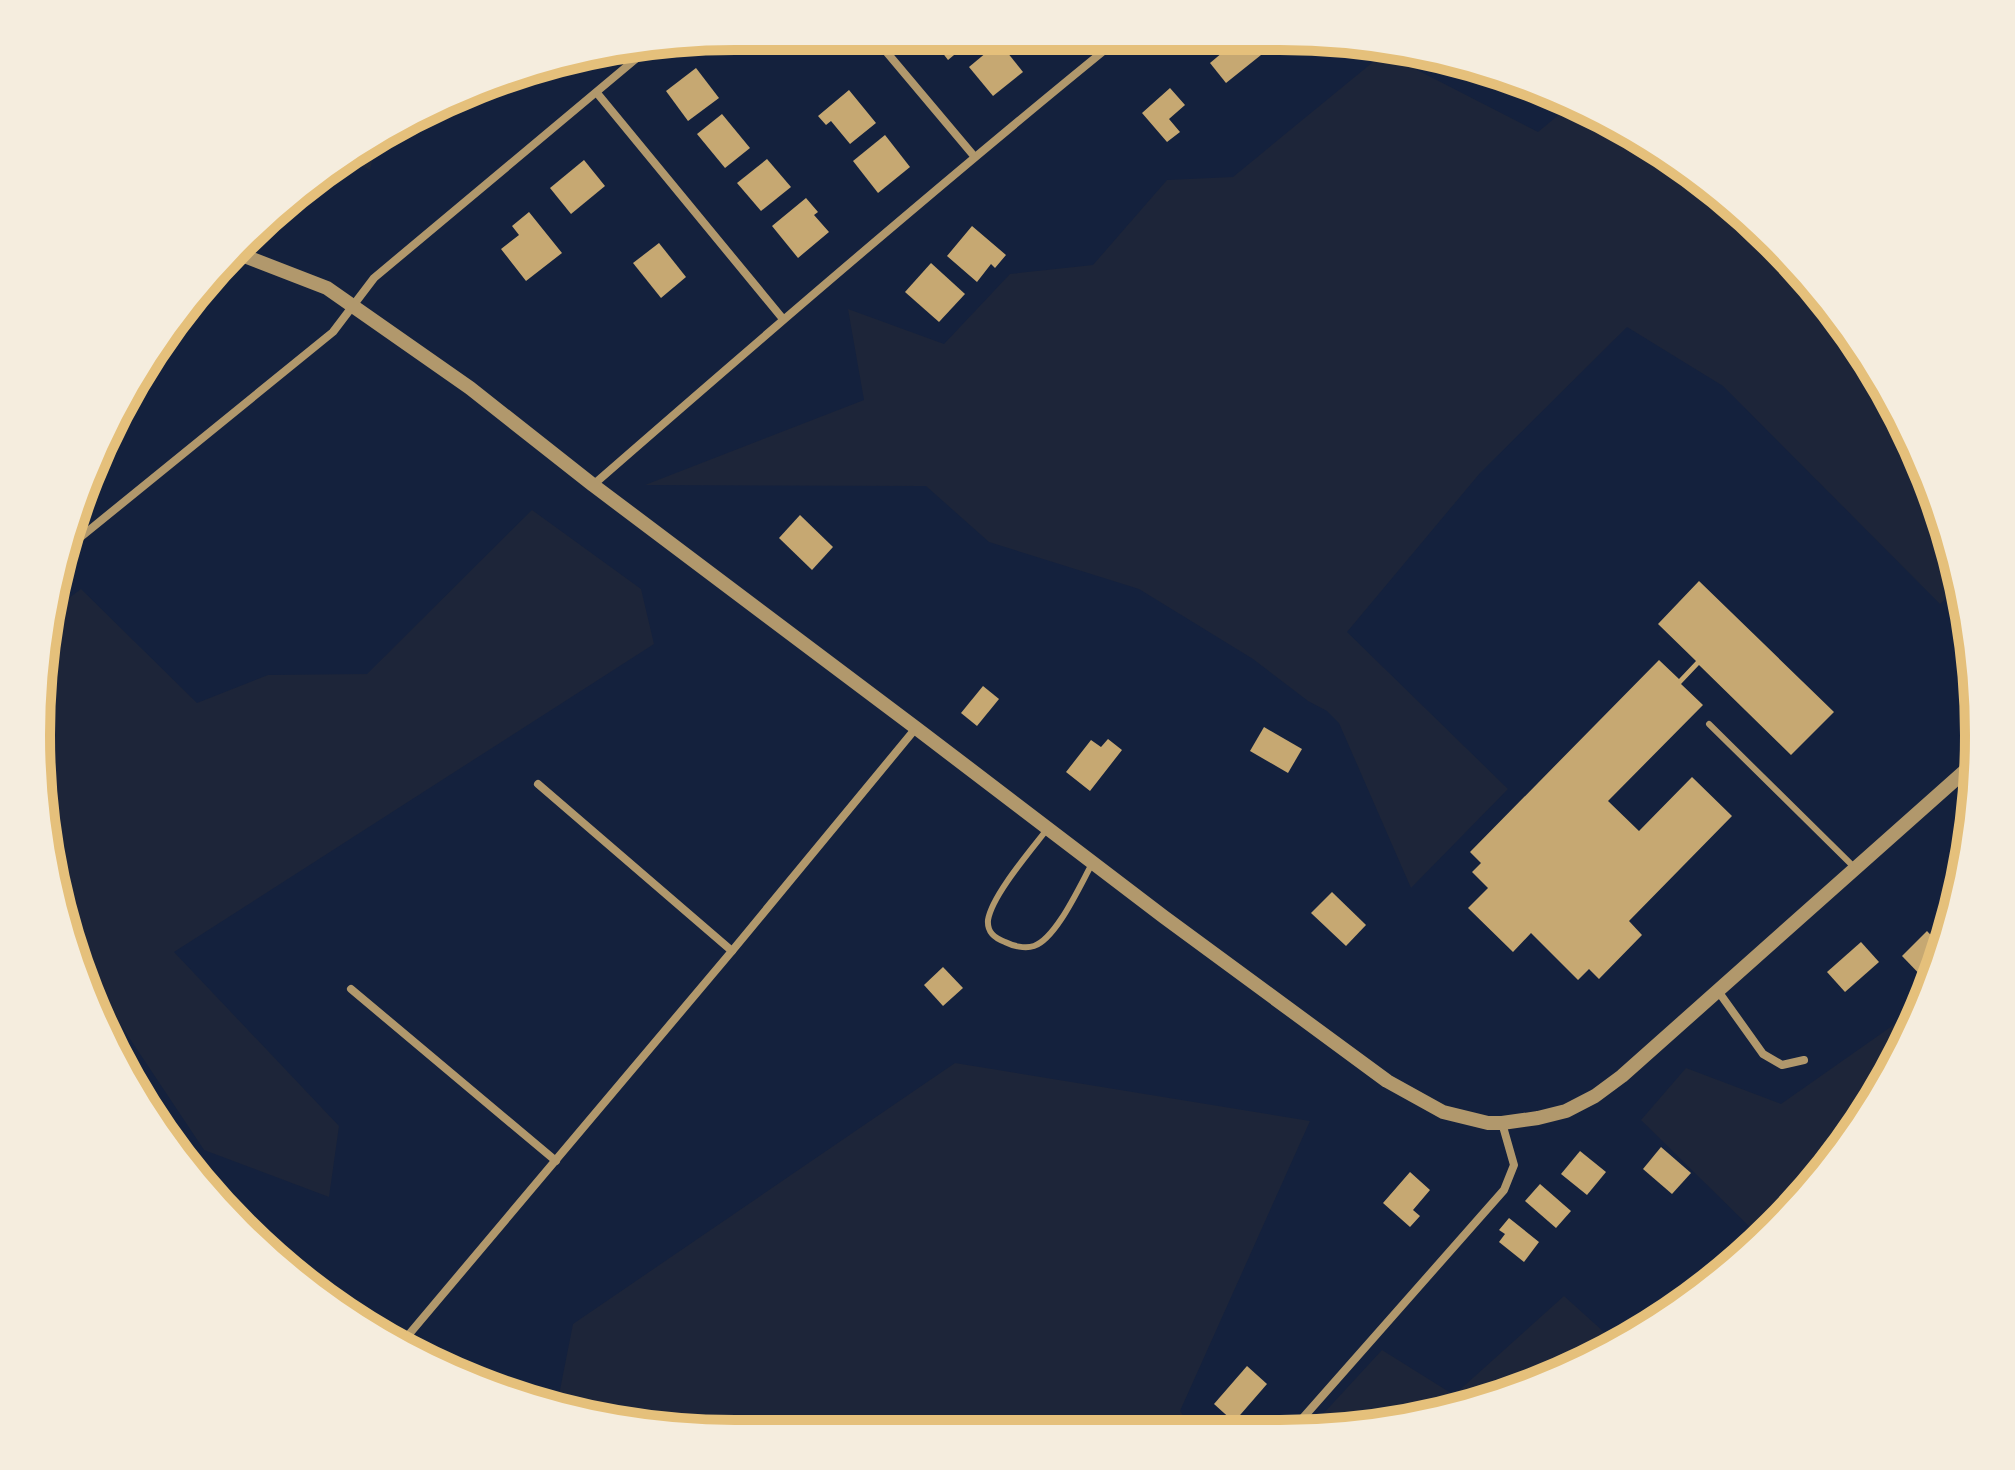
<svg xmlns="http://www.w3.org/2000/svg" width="2015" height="1470" font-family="'Roboto Condensed',sans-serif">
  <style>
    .green { fill: #1d2539 }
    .building { fill: #c6a872 }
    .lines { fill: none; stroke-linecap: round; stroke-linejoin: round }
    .service { stroke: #b1986c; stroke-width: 6 }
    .minor { stroke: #b1986c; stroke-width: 8 }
    .tertiary { stroke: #b1986c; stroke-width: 14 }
    .rim { fill: none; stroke: #e5c07b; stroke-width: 10 }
  </style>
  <rect width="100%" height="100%" fill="#14213d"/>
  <g class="green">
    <path d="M1384,53l154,79 29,-24 101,46 166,155 73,116 48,129 5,32 -20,18 -217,-218 -96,-59 -147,146 -133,159 161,157 -97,99 -72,-165 -12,-12 -19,-10 -55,-42 -114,-70 -150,-47 -63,-56 -281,-1 219,-85 -16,-91 96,35 66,-70 83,-9 74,-85 66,-3z"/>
    <path d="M377,140l-7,30 -27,-13z"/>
    <path d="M532,510l109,79 13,55 -480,308 165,174 -10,71 -125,-47 -90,-135 -16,3 -9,-15 -47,-177 7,-213 32,-24 116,114 71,-28 99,-1z"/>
    <path d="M1912,1012l5,3 -31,69 -80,112 -45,42 -120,-118 45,-52 95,36z"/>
    <path d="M955,1063l355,58 -130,290 13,18 -193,1 -6,-4 -4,4 -301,2 -133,-22 17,-86z"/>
    <path d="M1564,1296l51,46 -67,39 -176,47h-62l72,-78 72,45z"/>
  </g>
  <g class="building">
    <path d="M936,36h41l-29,24 -13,-17 4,-3z"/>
    <path d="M1242,36h3l16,19 -35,28 -16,-20z"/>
    <path d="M999,42l24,30 -30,24 -24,-29z"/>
    <path d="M696,68l23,30 -31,23 -22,-30z"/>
    <path d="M1170,88l15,17 -16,14 11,13 -13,10 -25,-29z"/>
    <path d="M849,90l27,33 -26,21 -19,-23 -5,4 -8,-9z"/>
    <path d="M722,114l28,34 -25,20 -28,-34z"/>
    <path d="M885,135l25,32 -32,26 -25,-32z"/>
    <path d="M767,159l24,28 -30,24 -24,-28z"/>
    <path d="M584,160l21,26 -34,28 -21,-26z"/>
    <path d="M318,180l-18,32 -11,-5 -3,6 -4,-2z"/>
    <path d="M806,198l12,14 -4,3 15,17 -31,26 -26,-32z"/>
    <path d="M529,212l33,41 -36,28 -25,-32 18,-14 -7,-9z"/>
    <path d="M972,226l34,29 -11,13 -4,-4 -14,18 -30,-26z"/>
    <path d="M659,243l27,34 -25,21 -28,-35z"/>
    <path d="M931,263l34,31 -26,28 -34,-30z"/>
    <path d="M800,515l33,32 -21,23 -33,-32z"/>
    <path d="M1699,581l135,131 -43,43 -92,-90 -18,19 22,21 -95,96 31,30 53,-54 40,39 -103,105 13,14 -43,44 -10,-10 -11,11 -47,-47 -18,19 -45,-44 20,-20 -16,-16 9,-9 -11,-11 189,-192 20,19 17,-18 -38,-37z"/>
    <path d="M983,686l16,13 -22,27 -16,-13z"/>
    <path d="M1264,727l38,22 -14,24 -38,-22z"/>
    <path d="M1108,739l14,11 -32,41 -24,-19 25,-32 10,7z"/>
    <path d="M1332,892l34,33 -20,21 -35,-33z"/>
    <path d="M1927,931l17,18 -2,10 -12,26 -28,-29z"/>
    <path d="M1861,942l18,20 -34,30 -18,-20z"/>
    <path d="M943,967l20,21 -20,18 -19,-21z"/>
    <path d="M1661,1147l30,26 -19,21 -29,-25z"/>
    <path d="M1580,1151l26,21 -19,23 -26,-21z"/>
    <path d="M1410,1172l20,18 -17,20 7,6 -10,11 -27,-24z"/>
    <path d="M1540,1184l31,27 -15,17 -31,-27z"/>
    <path d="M1509,1218l30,24 -15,20 -25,-20 6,-8 -6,-4z"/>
    <path d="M1247,1366l20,18 -33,38 -20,-18z"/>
  </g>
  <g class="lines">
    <g class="service">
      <path d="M1709,724l146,144"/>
      <path d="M1048,828c-16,21 -56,67 -60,92 -1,12 6,18 17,22 8,4 20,7 29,4 23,-8 47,-63 59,-84"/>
    </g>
    <g class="minor">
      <path d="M873,36l101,120"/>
      <path d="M597,93l186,226"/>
      <path d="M593,485c174,-152 349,-303 529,-449"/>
      <path d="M66,549l267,-217 41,-54 276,-231"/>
      <path d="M538,784l194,167"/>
      <path d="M351,989l205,172"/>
      <path d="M1718,991l45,63 19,11 22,-5"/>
      <path d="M400,1345l332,-394 184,-223"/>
      <path d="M1294,1428l210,-238 10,-25 -12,-42"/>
    </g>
    <path class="tertiary" d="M234,252l93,36 143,100 123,97 323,243 248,189 223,164 56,31 45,11h14l36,-5 28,-7 29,-15 27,-20 353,-314"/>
  </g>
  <path d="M0 0H2015V1470H0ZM735 50H1280A685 685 0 0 1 1965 735V735A685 685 0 0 1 1280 1420H735A685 685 0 0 1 50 735V735A685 685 0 0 1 735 50Z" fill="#f5edde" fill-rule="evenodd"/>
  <path class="rim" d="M735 50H1280A685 685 0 0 1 1965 735V735A685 685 0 0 1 1280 1420H735A685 685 0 0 1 50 735V735A685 685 0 0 1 735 50Z"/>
</svg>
